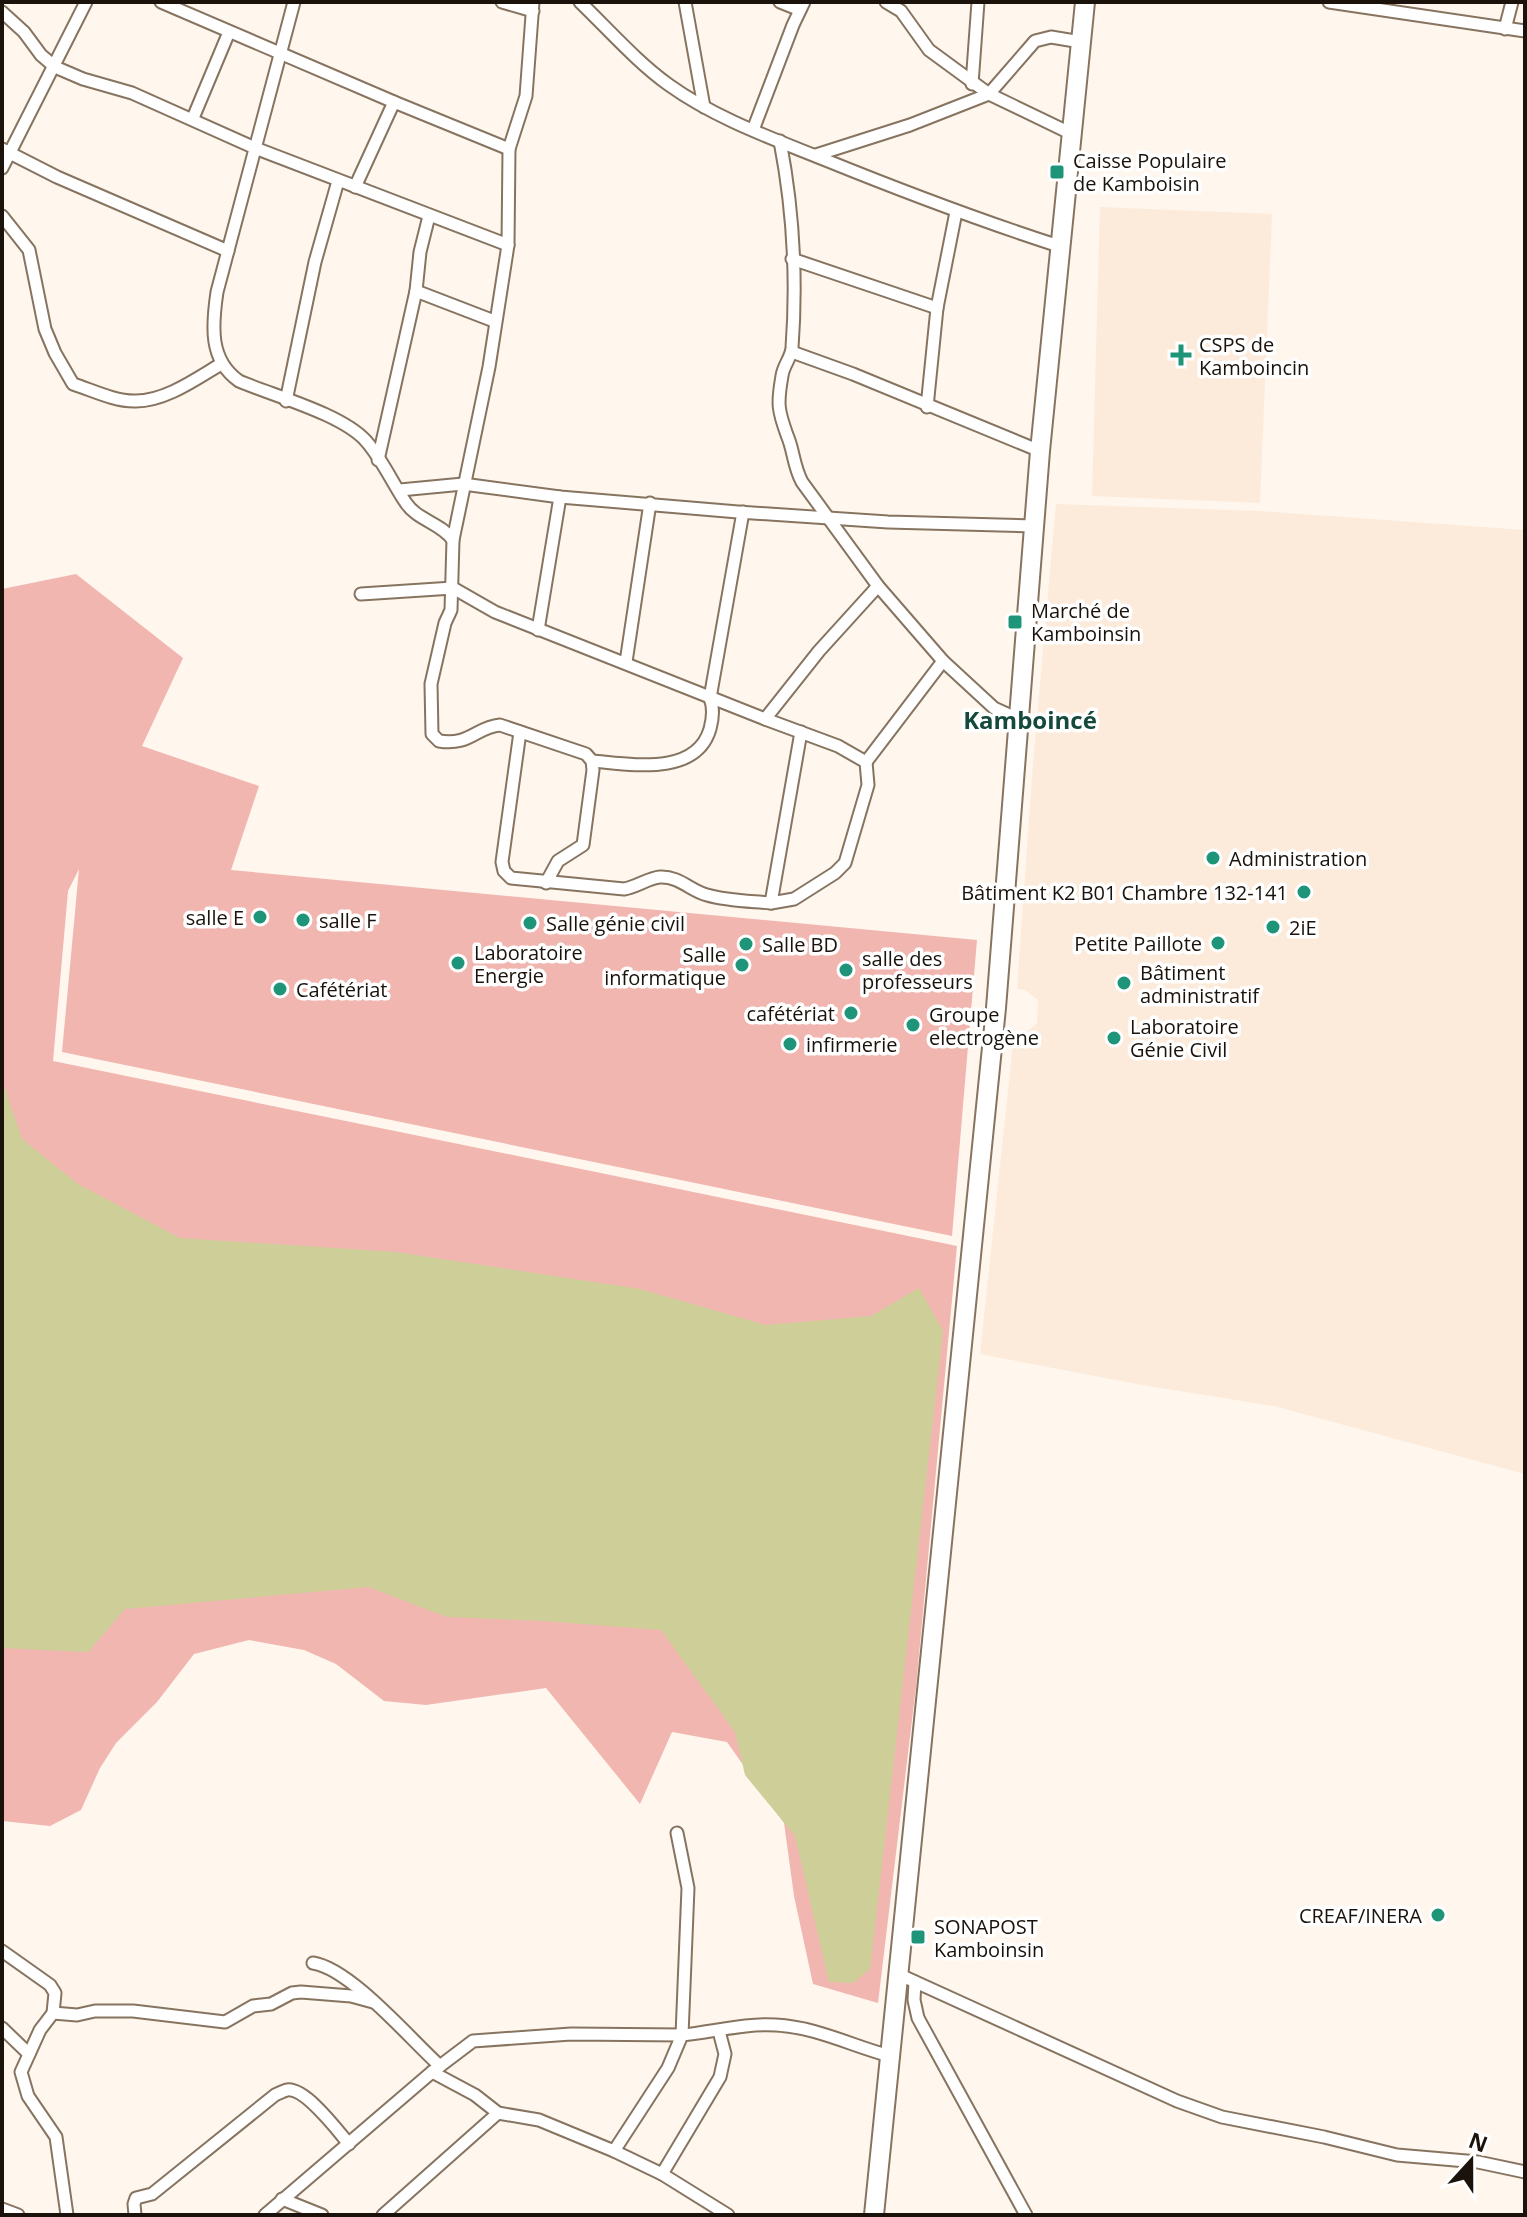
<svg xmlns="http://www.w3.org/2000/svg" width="1527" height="2217" font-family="'Open Sans',sans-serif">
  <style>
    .built { fill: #fcebda }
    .green { fill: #f1b6b0 }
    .water { fill: #cecf98 }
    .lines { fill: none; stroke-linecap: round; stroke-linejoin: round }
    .minor-casing { stroke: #877460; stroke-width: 15 }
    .primary-casing { stroke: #877460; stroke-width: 22 }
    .minor { stroke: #fff; stroke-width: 11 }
    .primary { stroke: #fff; stroke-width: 18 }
    .poi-dot { fill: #1e9479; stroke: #fff; stroke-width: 3 }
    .labels { text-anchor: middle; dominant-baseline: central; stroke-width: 7; stroke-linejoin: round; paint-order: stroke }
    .poi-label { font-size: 20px; fill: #1a120b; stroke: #fff; text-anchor: start }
    .quarter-label { font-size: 24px; font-weight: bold; fill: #14493b; stroke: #fff }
  </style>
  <rect width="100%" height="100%" fill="#fff6ed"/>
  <g class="built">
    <path d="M1100,207l172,7 -12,289 -168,-7z"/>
    <path d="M1056,504l202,7 267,19v944l-251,-68 -132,-21 -162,-31 34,-320h11l12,-11 1,-23 -13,-10 -8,-1 16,-226z"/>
  </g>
  <path class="green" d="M76,574l107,84 -41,88 117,40 -28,84 746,70 -25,296 -890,-184 17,-183 -11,22 -15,170 904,185 -41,441 -38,316 -65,-19 -19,-88 -10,-73 -57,-81 -55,-10 -32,72 -94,-116 -120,17 -42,-4 -48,-37 -32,-14 -55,-10 -55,14 -37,48 -41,41 -16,25 -19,42 -31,16 -48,-5v-1232z"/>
  <path class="water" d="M2,1080l20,59 56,45 102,54 216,14 244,37 126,36 105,-9 48,-28 24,43 -73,638 -17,14 -24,-1 -34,-146 -50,-61 -10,-43 -74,-102 -117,-9 -97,-4 -79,-30 -243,22 -37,43 -86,-4z"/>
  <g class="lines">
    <defs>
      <g id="minor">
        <path d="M161,2l233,100"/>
        <path d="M294,2l-77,290c-5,34 -8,68 22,89 35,15 103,33 127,60 16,18 27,43 40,62 11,17 35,20 47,37"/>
        <path d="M502,2l31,9"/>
        <path d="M533,2l-7,94 -17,53 -1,96 -19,122 -36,173 -2,70 -6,13 -14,61 1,50 7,7c31,5 37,-14 61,-16l86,29 6,7 1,9 -10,75 -25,16 -12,22"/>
        <path d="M580,2c29,28 57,60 89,83 46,33 102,53 154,74 79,32 158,62 239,88"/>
        <path d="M685,2l19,105"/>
        <path d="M780,2l20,8"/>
        <path d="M886,2l15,9 28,39 60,44 46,-53 16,-4 30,5"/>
        <path d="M1329,2l196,29"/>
        <path d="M2,12l22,20 17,23 14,12 28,12 49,14 123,55 253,97"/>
        <path d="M1505,29l7,-27"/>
        <path d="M972,84l6,-82"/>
        <path d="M193,118l36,-86"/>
        <path d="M753,130l40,-105 11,-23"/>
        <path d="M780,141c13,67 17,139 12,207 -1,10 -9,18 -10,28 -5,28 -4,34 5,59 7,16 6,30 15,47l76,104 65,75 51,47 26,12"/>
        <path d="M2,149l55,28 171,74"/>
        <path d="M816,155l94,-30 79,-31 83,40"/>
        <path d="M2,168l84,-166"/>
        <path d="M355,187l39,-85 115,47"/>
        <path d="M2,216l27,34 16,79 10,24 18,31c19,6 41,17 61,17 30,1 62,-22 87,-37"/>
        <path d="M792,259l145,49"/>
        <path d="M416,291l4,-39 9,-36"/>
        <path d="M792,352l61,22 187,77"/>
        <path d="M286,401l29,-139 23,-81"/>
        <path d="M927,407l10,-99 19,-96"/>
        <path d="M378,460l38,-169 78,30"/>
        <path d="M400,490l63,-6 97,13 178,15 150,10 146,4"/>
        <path d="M361,594l92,-6 42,24 270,107 73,27 28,16 2,23 -23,78 -10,10 -41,26 -23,4"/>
        <path d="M538,630l22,-133"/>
        <path d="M626,662l24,-159"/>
        <path d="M765,719l54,-68 59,-65"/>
        <path d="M520,732l-18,130 2,9 7,7 113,11c13,-2 24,-11 36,-12 19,-1 31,14 47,18 21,6 43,6 64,8l30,-171"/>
        <path d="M592,761c37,3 104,16 118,-32 3,-11 4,-21 0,-31l33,-186"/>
        <path d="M866,762l77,-101"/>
        <path d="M2,1951l48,34 5,8 -2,20 -13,17 -19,42 7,24 28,41 11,78"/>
        <path d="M313,1963c38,6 97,76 127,103"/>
        <path d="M898,1974l279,127 45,16 102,20 73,18 81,7 47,10"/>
        <path d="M915,1982l-1,18 4,18 108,197"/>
        <path d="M53,2013l24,2 18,-4h38l92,11 28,-16 18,-2 21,-11 9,-1 50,4 22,6"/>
        <path d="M2,2028l27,26"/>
        <path d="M432,2072l43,23 23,18 41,7 75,31 48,23 66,41"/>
        <path d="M614,2151l54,-83 14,-33c31,-3 63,-12 94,-10 40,2 76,21 114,31"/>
        <path d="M662,2174l58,-97 5,-23 -6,-23"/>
        <path d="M282,2199l40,16"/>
        <path d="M2,2209l16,6"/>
        <path d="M135,2215l-1,-11 2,-6 16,-4 123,-99c2,-1 11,-5 12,-5 18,-3 51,41 62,54"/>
        <path d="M265,2215l167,-143 41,-31 98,-7 111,1 6,-147 -11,-55"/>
        <path d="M383,2215l115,-102"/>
      </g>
      <path id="primary" d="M874,2215l122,-1207 44,-557 45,-449"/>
    </defs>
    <use href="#minor" class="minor-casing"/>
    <use href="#primary" class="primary-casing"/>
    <use href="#minor" class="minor"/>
    <use href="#primary" class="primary"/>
  </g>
  <g class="poi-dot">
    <rect x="1049" y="164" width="16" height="16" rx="4"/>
    <path d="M1177 343h8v8h8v8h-8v8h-8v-8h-8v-8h8z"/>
    <rect x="1007" y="614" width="16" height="16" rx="4"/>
    <circle cx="1213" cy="858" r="8"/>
    <circle cx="1304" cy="892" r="8"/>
    <circle cx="260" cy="917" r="8"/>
    <circle cx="303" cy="920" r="8"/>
    <circle cx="530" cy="923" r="8"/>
    <circle cx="1273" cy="927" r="8"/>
    <circle cx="1218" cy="943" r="8"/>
    <circle cx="746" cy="944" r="8"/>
    <circle cx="458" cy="963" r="8"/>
    <circle cx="742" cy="965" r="8"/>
    <circle cx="846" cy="970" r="8"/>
    <circle cx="1124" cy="983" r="8"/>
    <circle cx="280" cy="989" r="8"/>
    <circle cx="851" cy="1013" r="8"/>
    <circle cx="913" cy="1025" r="8"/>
    <circle cx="1114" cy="1038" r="8"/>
    <circle cx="790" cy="1044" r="8"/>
    <circle cx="1438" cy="1915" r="8"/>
    <rect x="910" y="1929" width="16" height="16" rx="4"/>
  </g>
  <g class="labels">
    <g class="poi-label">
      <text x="1073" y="160">Caisse Populaire<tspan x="1073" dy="23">de Kamboisin</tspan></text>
      <text x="1199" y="344">CSPS de<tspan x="1199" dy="23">Kamboincin</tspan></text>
      <text x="1031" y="610">Marché de<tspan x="1031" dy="23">Kamboinsin</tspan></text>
      <text x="1229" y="858">Administration</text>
      <text x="1288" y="892" text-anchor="end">Bâtiment K2 B01 Chambre 132-141</text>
      <text x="244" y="917" text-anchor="end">salle E</text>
      <text x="319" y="920">salle F</text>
      <text x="546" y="923">Salle génie civil</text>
      <text x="1289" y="927">2iE</text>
      <text x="1202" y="943" text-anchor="end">Petite Paillote</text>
      <text x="762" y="944">Salle BD</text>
      <text x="474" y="952">Laboratoire<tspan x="474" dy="23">Energie</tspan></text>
      <text x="726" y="954" text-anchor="end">Salle<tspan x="726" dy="23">informatique</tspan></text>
      <text x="862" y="958">salle des<tspan x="862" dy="23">professeurs</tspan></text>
      <text x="1140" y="972">Bâtiment<tspan x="1140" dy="23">administratif</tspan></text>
      <text x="296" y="989">Cafétériat</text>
      <text x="835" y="1013" text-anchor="end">cafétériat</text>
      <text x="929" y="1014">Groupe<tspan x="929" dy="23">electrogène</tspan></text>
      <text x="1130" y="1026">Laboratoire<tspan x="1130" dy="23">Génie Civil</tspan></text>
      <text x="806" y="1044">infirmerie</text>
      <text x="1422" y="1915" text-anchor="end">CREAF/INERA</text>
      <text x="934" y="1926">SONAPOST<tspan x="934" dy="23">Kamboinsin</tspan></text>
    </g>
    <g class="quarter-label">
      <text x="1030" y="719">Kamboincé</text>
    </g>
  </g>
  <rect width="1527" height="2217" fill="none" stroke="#1a120b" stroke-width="8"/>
  <g transform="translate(1471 2161) rotate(21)" stroke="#ffffff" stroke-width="6" paint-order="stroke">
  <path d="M0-6L14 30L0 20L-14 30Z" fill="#1a120b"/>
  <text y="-12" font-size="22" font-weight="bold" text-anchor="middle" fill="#1a120b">N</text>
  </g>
</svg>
